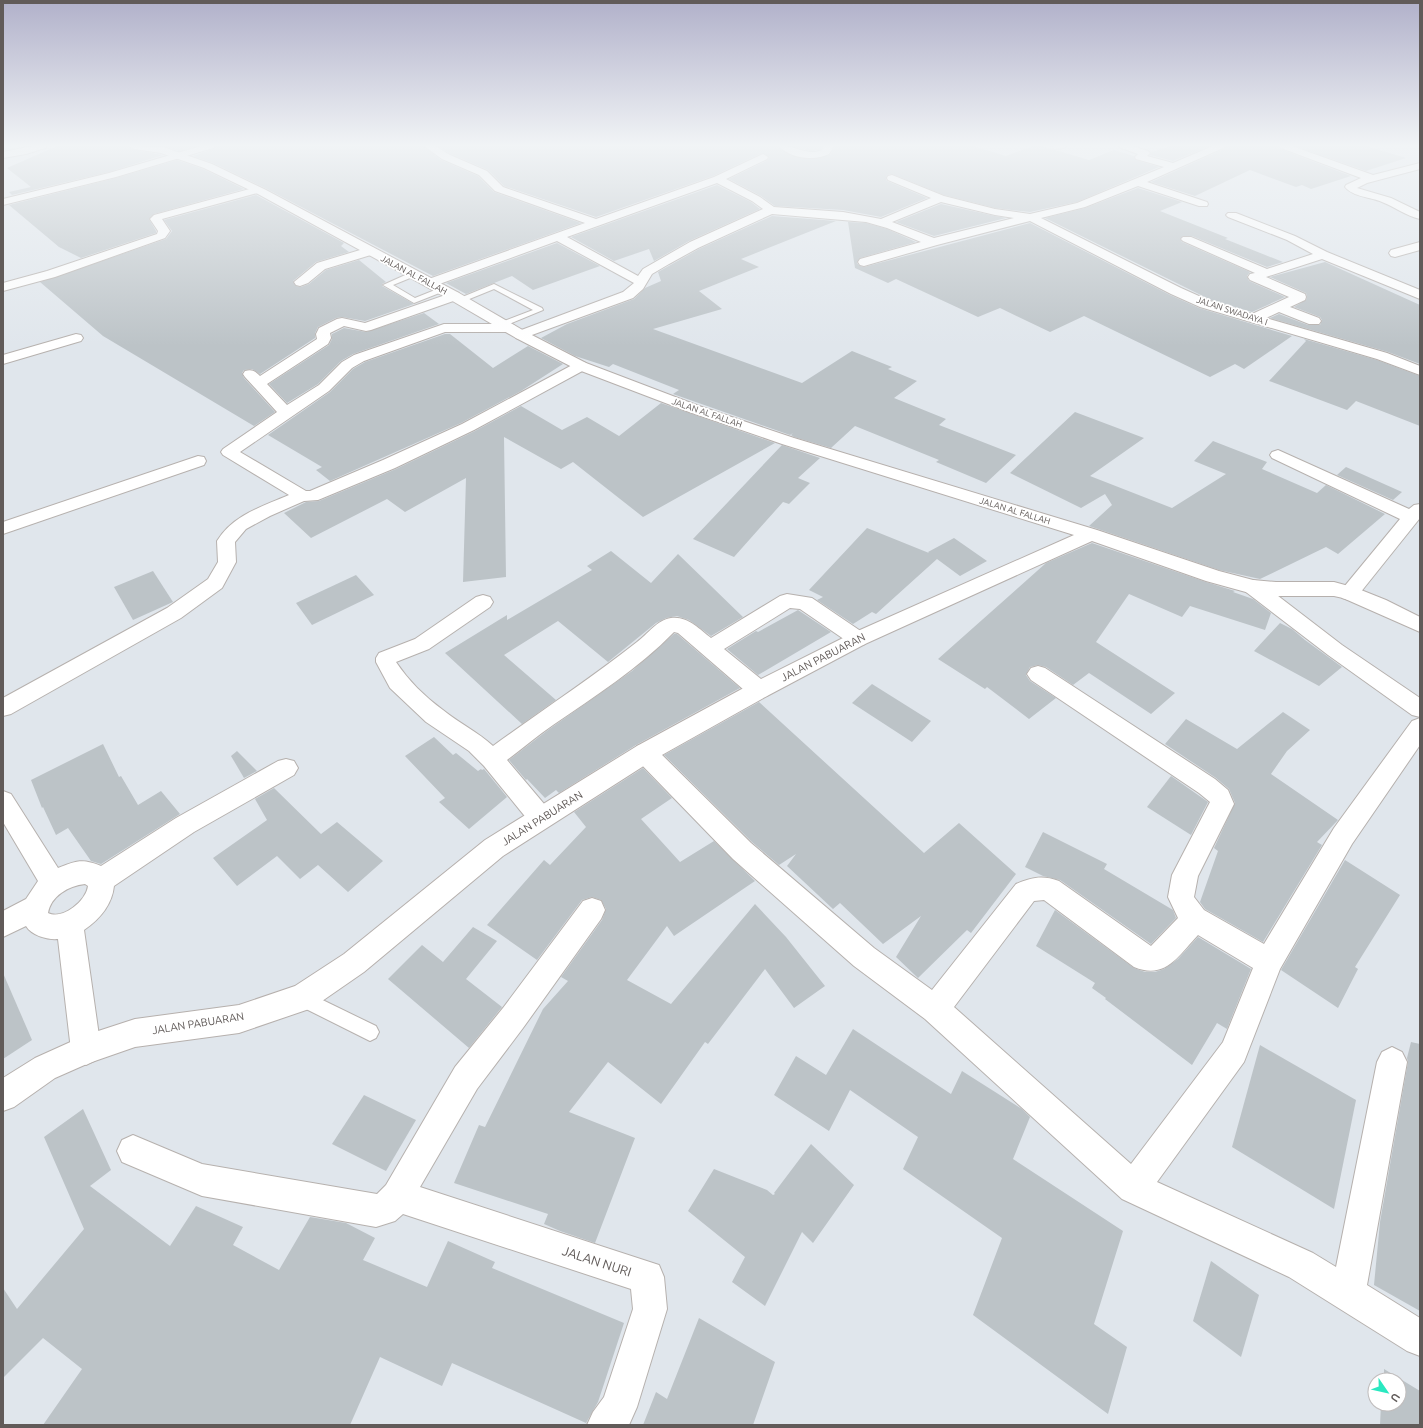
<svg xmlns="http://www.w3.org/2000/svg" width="1423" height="1428" font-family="Ubuntu,sans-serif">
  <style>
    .building { fill: #bcc3c7 }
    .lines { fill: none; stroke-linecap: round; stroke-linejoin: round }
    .lane-casing { stroke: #b6b1ae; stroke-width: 2 }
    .street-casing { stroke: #b6b1ae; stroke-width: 2 }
    .secondary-casing { stroke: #b6b0ad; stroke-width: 2 }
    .lane { fill: #fff; fill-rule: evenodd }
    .street { fill: #fff; fill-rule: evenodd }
    .secondary { fill: #fff; fill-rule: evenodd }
    .labels { text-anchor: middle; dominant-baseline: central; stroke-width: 3.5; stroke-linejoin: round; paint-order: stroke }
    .far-street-label { font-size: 9px; fill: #615b59; stroke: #fff }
    .street-label { font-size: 11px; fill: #615b59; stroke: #fff }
    .near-street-label { font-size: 13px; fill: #615b59; stroke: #fff }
  </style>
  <rect width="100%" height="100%" fill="#e0e6ec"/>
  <g class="building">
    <path d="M57,146h71l6,4 29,5 -54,17 -97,23 -3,-3 22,-5 -24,-19z"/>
    <path d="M164,146h33l-18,5z"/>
    <path d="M216,146h207l18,14 37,16 16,16 87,31 -148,53 -166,-87 -54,-26 -20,-7 20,-7z"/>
    <path d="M437,146h341l5,5 6,4 21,4 20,-4 5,-9h138l33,10 27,-10h9l47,14 25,-10 20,6 2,4 23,7 -82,35 -47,10 -35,-4 -51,-13 -52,-21 -5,1 -1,4 1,2 40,17 -46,19 -38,-7 -68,-4 -14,-10 -32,-17 39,-19 1,-3 -7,-4 -49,23 -117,41 -92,-31 -16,-16 -37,-16z"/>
    <path d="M792,146h30l-1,3 -10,2z"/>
    <path d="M1171,146h39l-37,15 -23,-6 1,-3z"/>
    <path d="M1226,146h52l2,3 71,27 -40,13 -9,-4 -6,2 -46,-17 -55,26 -44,-14 73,-33z"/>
    <path d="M1295,146h71l40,12 -40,13z"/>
    <path d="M177,160l26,9 41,20 -90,25 -5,5 7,12v2l-75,25 -22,-11 -50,-42 107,-27z"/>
    <path d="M717,185l34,17 9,7 -71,32 -35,20 -5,-12 -35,12 -43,-24z"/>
    <path d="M1138,188l44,14 -22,9 68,27 -3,1 58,23 -16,5 -75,-31h-9l-3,3 2,3 68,30 -3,4 2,5 36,16 -33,15 -41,-12 -166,-82 40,-10z"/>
    <path d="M256,195l88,48 -3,3 8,6 -33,10 -23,19 3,5 5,1 8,-3 17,-14 33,-10 27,22 -4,2v2l32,18 -49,17 -23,-4 -6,1 -18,9 -3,6v5l-55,36 -8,-5 -8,1 -2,3 2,5 31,34 -21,14 -151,-90 -63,-54 126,-43 6,-8 -8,-11z"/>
    <path d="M941,204l54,12 11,2 -72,18 -38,-14z"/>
    <path d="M772,216l64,5 -95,38 18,8 -60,24 23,18 -69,20 149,54 50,-32 40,16 -4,2 29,12 -23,17 52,21 -7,6 77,30 -30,28 -50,-21 3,-2 -84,-34 -24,22 -37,-11 -3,-2 2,-2 -3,2 -117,-41 6,-4 -66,-26 -4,3 -34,-11 -34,-18 26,-14 67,-25 11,-11 16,-7 -3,-9 41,-23z"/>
    <path d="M848,222l18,1 21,6 29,13 -56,16 -3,5 3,3 4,1 166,-44 140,72 29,13 93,28 -48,33 -9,-5 -25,13 -126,-61 -34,16 -50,-24 -22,9 -82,-38 -8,4 -33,-15z"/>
    <path d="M557,243l43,23 -67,24 -21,-14 -46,18 -20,-11z"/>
    <path d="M1325,262l95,43v59l-32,-12 -118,-34 9,-4 29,11h12l2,-5 -2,-3 -26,-10 12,-7 1,-3 -1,-4 -36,-16z"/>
    <path d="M424,313l15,11 -86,30 -12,7 -23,23 -31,19 -18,-19 60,-39 3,-6v-5l12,-6 22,4z"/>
    <path d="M445,334h5l43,34 35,-22 35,18 -42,27 -60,32 -131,58 -14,-11 6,-3 -54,-32 62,-43 23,-23 12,-7z"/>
    <path d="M1304,339l73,21 43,16v50l-64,-25 -9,9 -78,-29 37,-40z"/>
    <path d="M661,403l114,40 -132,74 -70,-55 -12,7 -57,-32 2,140 -43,5 3,-104 -61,34 -18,-13 -76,39 -27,-25 22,-11 13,-1 77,-32 79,-38 46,-25 41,24 25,-13 32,19z"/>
    <path d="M1075,412l69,26 -54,38 82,32 54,-34 -32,-13 19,-20 54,21 -5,7 55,24 9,-8 59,29 -47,40 -12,-7 -66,32 -41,-9 -130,-44 23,-21 -7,-11 -24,14 -71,-35z"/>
    <path d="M782,445l38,13 -22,20 12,5 -21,21 -6,-2 -49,55 -41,-18z"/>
    <path d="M1346,467l56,25 -9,8 -56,-25z"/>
    <path d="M867,528l62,25 -1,-1 26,-14 33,23 -27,15 -23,-17 -61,55 -4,-2 -19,12 -36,-24 6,-3 -14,-7z"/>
    <path d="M1092,543l114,39 29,9 -2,1 20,7 18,14 -6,17 -75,-24 -8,11 -53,-23 -33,48 79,51 -24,21 -62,-41 -16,12 -27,-18 -8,-2 -8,2 -4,8 4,6 26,17 -27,21 -42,-32 -2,2 -47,-30 108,-96z"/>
    <path d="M611,551l40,32 27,-29 65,63 -32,19 -22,-16 -12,-4 -11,2 -10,5 -48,39 -50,-41 -54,34 52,45 -34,24 -77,-71 62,-38v5l85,-50 -5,-4z"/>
    <path d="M153,571l20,31 -40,18 -19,-33z"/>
    <path d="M356,575l18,20 -62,30 -16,-22z"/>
    <path d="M798,610l33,22 -73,43 -31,-26 29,-18 2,1z"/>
    <path d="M1280,623l12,6 13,11 37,27 -23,19 -65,-35z"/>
    <path d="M674,634h3l63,54 -104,57 -77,48 -3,-3 -11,8 -18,-19 -1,1 -17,-20 39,-30 84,-59z"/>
    <path d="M872,684l59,37 -19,21 -60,-39z"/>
    <path d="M759,702l165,151 35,-30 57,51 -45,59 -4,-3 -49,48 -22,-21 25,-41 -38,28 -43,-41 -7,6 -46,-43 9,-12 -17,11 -27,-23 -88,-87z"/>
    <path d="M1283,712l27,18 -23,21 -16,23 67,46 -21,22 5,3 -59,97 -58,-33 -5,-7 18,-51 -4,-3 21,-45 -6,-14 -13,-11 -51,-34 21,-25 51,30z"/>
    <path d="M434,737l19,18 3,-2 22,18 3,-2 1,1 2,-1 23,28 -38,32 -30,-27 6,-4 -40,-42z"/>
    <path d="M103,744l16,33 2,-1 17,29 23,-14 19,23 -79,50 -10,-3 -23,-33 -12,7 -13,-28 -1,1 -11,-28z"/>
    <path d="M237,751l20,20 -13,7 -13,-22z"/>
    <path d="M643,768l29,30 -31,21 39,43 34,-21 41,40 -81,55 -7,-10 -40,54 44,24 84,-100 31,33 39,49 -31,22 -29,-39 -57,75 -3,-2 -44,62 -53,-42 -39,50 66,26 -40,105 -35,-12 -16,-7 4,-10 -94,-31 25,-58 6,2 58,-118 25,-28 -7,-4 41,-57 4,-11 -5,-9 -9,-3 -10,3 -45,60 -50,-35 57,-65 6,5 36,-38 -12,-15z"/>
    <path d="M1171,776l37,26 -17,33 -44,-28z"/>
    <path d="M274,788l47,46 16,-12 46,39 -35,31 -30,-27 -18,14 -23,-23 -40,30 -24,-28 54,-38 -12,-21z"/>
    <path d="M1043,832l64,32 -3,5 69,41 3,8 -25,26 -91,-64 -17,-4 -18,-9z"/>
    <path d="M1345,860l55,35 -45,72 3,2 -20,39 -57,-38z"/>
    <path d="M1055,910l79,58 11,4h10l9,-3 14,-10 20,-22 53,32 -24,60 -10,-6 -25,42 -87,-66 1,-1 -14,-10 3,-5 -59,-37z"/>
    <path d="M473,927l24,14 -31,38 36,28 -33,41 -81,-69 34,-34 21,17z"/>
    <path d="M3,973l29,67 -29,19z"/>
    <path d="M853,1029l98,65 11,-23 60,38 8,8 -17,42 110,72 -29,93 33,23 -19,67 -135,-99 29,-77 -99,-69 15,-32 -68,-47 -21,41 -55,-36 22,-39 30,19z"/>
    <path d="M1411,1042l9,2v267l-46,-26 6,-63 28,-160 -1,-4z"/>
    <path d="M1260,1045l96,55 -22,109 -102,-62z"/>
    <path d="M364,1095l52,25 -30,51 -54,-27z"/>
    <path d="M83,1109l28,61 -21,16 80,60 26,-40 47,21 -10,18 46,25 31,-53 36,6 29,15 -12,22 64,27 21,-46 47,21 -3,6 132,55 -26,79 -12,21 -134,-60 -10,23 -62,-29 -30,68h-307l39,-56 -39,-31 -40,40v-90l14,21 67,-80 -40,-92z"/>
    <path d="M811,1144l43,41 -41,58 -11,-11 -37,74 -33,-24 13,-25 -57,-46 26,-42 53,21 6,5 2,-1 -1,-1z"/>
    <path d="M1211,1261l48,34 -18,62 -48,-36z"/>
    <path d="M699,1318l76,44 -22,63h-110l13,-33 11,7z"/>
    <path d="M1384,1369l36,22v34h-40l1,-21h18v-24h-15z"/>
  </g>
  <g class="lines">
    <defs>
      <g id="lane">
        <path d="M412,272h3v4l-22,9 22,13 25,-10h3l4,2 -33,13 -31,-18z"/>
        <path d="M494,284l48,24 1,2 -41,17h-3v-4l34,-13 -39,-21 -32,13h-6l-1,-2z"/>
        <path d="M302,990l74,36 3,6 -3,6 -6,3 -74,-37 -2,-6 2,-6z"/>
      </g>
      <g id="street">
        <path d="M33,146h14l-2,2 -19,6 -23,4v-6z"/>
        <path d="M201,146h14l-2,2 -97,29 -113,28v-6l106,-26z"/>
        <path d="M424,146h11l15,9 37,16 16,16 93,32 118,-42 49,-23 5,3 -1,2 -41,20 34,18 14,10 69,5 38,7 50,-21 -43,-18 -1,-2 1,-2 4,-1 52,21 51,13 35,5 47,-11 87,-36 -28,-8 -1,-2 3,-3 -17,-6 -2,-2h14l15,5 2,2 -3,3 26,7 40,-17h12l-2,2 -76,34 60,20 1,2 -1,2h-8l-61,-20 -53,21 -44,11 140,70 29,13 42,13 37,-17 -39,-17 -2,-3 2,-3 5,-1 -72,-32 -2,-2 2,-2h8l76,32 46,-15 -26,-14 -59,-23 -2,-2 2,-2h8l59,23 32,16 93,38v9l-98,-40 -56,18 39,17 1,3 -1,3 -15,7 29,11 2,3 -2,3h-10l-30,-12 -13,6 121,35 33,13v9l-43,-16 -177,-52 -29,-13 -141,-73 -93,24 -73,21 -4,-1 -2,-3 2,-3 61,-17 -34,-14 -21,-6 -94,-8 -74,34 -29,16 -17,10 -9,15 -10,9 -112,41 -5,-1 -2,-3 2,-3 107,-40 11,-9 -77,-42 -123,45h-8l-2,-3 2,-3 159,-57 -90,-32 -16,-16 -37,-16zM717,183l35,18 11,8 -73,33 -47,27 -5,7 -71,-39zM941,202l54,13 19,3 -80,20 -42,-16z"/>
        <path d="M779,146c15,-2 28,11 43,4l2,-4h10l-5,8c-14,7 -39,5 -50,-8z"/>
        <path d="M1053,146h13l-2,2 -10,1z"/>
        <path d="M1279,146h13l81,29 47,-12v6l-53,14 -10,5 34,10 29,14v7c-14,-3 -25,-12 -38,-17 -11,-5 -29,-5 -37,-15l1,-2 15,-7 -80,-30z"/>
        <path d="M257,187l5,3 -1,2 -99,27 8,12 -5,7 -110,39 -52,14v-8l44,-12 110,-37 1,-3 -8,-12 4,-4z"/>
        <path d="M1420,242v8l-25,7 -4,-1 -2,-3 2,-3z"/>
        <path d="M370,247l4,1 2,3 -2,3 -49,15 -17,14 -8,3 -4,-1 -2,-3 23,-19z"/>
        <path d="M454,292l5,1 1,3 -1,3 -88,31 -5,1 -22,-5 -14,7 1,5 -3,6 -61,40 20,21 32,-20 23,-23 12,-7 90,-31h65l5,1 2,3 -2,3 -5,1h-64l-81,29 -12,7 -23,23 -89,61 66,39h4l73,-31 79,-36 114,-61 5,-1 5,1 2,3 -2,3 -112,61 -79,38 -77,32 -14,1 -34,15 -24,13 -11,13 1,20 -14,26 -41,30 -170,96 -8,2v-18l164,-90 41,-29 10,-17 -1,-21c16,-26 44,-34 72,-46l-66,-40 -2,-3 2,-3 54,-37 -32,-35 -2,-3 2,-3c7,-2 10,0 15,5l57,-37 -1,-5 3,-6 18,-9 5,-1 23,5z"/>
        <path d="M76,334l5,1 2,3 -2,3 -78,23v-9z"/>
        <path d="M1278,450l131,59 5,-4 6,-1v14l-64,80 -7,2 -7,-2 -3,-5 61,-74 -128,-61 -2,-3 2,-3z"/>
        <path d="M198,456l6,1 2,4 -2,4 -201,69v-12z"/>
        <path d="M1253,580l7,2 82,63 78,53v19l-8,-2 -84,-60 -82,-63 -3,-5 3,-5z"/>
        <path d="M787,594l25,4 53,36 3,5 -3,5 -7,2 -7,-2 -51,-35 -10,-1 -66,41 43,35 3,6 -3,6 -8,2 -8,-2 -73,-63 -4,-1c-36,37 -79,64 -121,93 -16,11 -31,24 -46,35l43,51 3,7 -3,7 -9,3 -9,-3 -48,-59 -15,-15 -43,-29 -36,-34 -14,-26v-4l3,-5 36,-14 61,-42 7,-2 7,2 3,5 -3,5 -61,42 -33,13c12,18 29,35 47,48 16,13 35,22 50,36 48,-35 97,-67 144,-104 11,-8 20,-22 34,-24 17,-2 28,11 40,20l69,-42z"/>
        <path d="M1038,666l7,2 170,111 13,11 6,14 -36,72 -4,21 10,13 60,34 70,-116 78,-107 8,-3v27l-68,99 -72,125 -36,93 -87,120 156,71 23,14 41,-205 5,-10 10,-5 10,5 5,10 -40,223 53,33v38l-13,-5 -118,-74 -167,-78 -197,-180 -71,-53 -121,-107 -96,-99 -3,-7 3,-7 8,-2 8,2 98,97 123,105 58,42 84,-106c16,-7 27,-9 43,-3l92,65 27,-28 -10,-21 4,-22 38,-73 -11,-9 -168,-113 -4,-6 4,-6zM1044,900l90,67c32,13 44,-11 64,-32l55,33 -30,74 -92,122 -177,-157 80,-106z"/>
        <path d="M286,759l8,2 4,7 -4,7 -100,57 -80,54c-2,19 -14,33 -30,44l17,120 -5,10 -10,5 -10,-5 -5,-10 -13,-111c-10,1 -26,-3 -32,-13l-23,11v-26l23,-12 12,-18 -35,-59v-31l8,3 47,74c18,-7 24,-10 43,-2l75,-48 102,-57zM85,884l3,2c-2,15 -25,34 -40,27 3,-17 20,-27 37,-29z"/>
        <path d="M592,898l9,3 4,9 -4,9 -78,109 -46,61 -57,98 239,78 5,12 3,32 -30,98 -8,18h-42l6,-13 11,-15 29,-88 -2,-20 -228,-75 -8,7 -19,6 -174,-31 -80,-34 -5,-11 5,-11 11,-5 69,29 175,30 9,-9 69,-118 48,-59 80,-107z"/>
      </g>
      <path id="secondary" d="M129,146l34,1 49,17 54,26 193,103 67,39 60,31 113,43 95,32 303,92 122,41 34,9 23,2h58l22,6 30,12 34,17v15l-77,-34 -9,-2h-58l-23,-2 -47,-13 -114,-40 -227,103 -98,52 -114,64 -150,96 -139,116 -52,36 -73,25 -104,14 -46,16 -34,15 -41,29 -11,4v-33l32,-20 51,-23 49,-16 104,-14 56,-19 49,-32 141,-114 152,-94 114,-62 100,-50 223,-99 -292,-91 -93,-32 -113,-43 -60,-31 -67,-39 -191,-105 -54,-26 -43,-15 -27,-4z"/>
    </defs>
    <use href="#lane" class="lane-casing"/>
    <use href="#street" class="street-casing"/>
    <use href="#secondary" class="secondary-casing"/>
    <use href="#lane" class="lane"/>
    <use href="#street" class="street"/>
    <use href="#secondary" class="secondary"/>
  </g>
  <linearGradient id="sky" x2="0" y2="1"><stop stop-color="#b1b1ca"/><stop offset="0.42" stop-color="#f1f4f6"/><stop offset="1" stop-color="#f1f4f6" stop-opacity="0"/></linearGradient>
  <rect width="1423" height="346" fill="url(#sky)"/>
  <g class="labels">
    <g class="far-street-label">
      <text transform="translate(414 275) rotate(28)">JALAN AL FALLAH</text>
      <text transform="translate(1232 311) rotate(18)">JALAN SWADAYA I</text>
      <text transform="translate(707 413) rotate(19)">JALAN AL FALLAH</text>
      <text transform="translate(1015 511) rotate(17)">JALAN AL FALLAH</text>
    </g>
    <g class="street-label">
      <text transform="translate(823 657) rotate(-27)">JALAN PABUARAN</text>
      <text transform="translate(542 818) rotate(-32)">JALAN PABUARAN</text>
      <text transform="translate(198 1023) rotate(-9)">JALAN PABUARAN</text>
    </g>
    <g class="near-street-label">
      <text transform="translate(597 1261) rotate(18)">JALAN NURI</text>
    </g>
  </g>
  <rect width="1423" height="1428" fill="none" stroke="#615b59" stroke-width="8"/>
  <g transform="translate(1387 1392) rotate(124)"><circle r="19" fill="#ffffff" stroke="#c0bdbd"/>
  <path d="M0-3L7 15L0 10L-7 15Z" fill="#2ae8c0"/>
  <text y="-6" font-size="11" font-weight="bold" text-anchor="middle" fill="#615b59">U</text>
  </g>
</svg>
